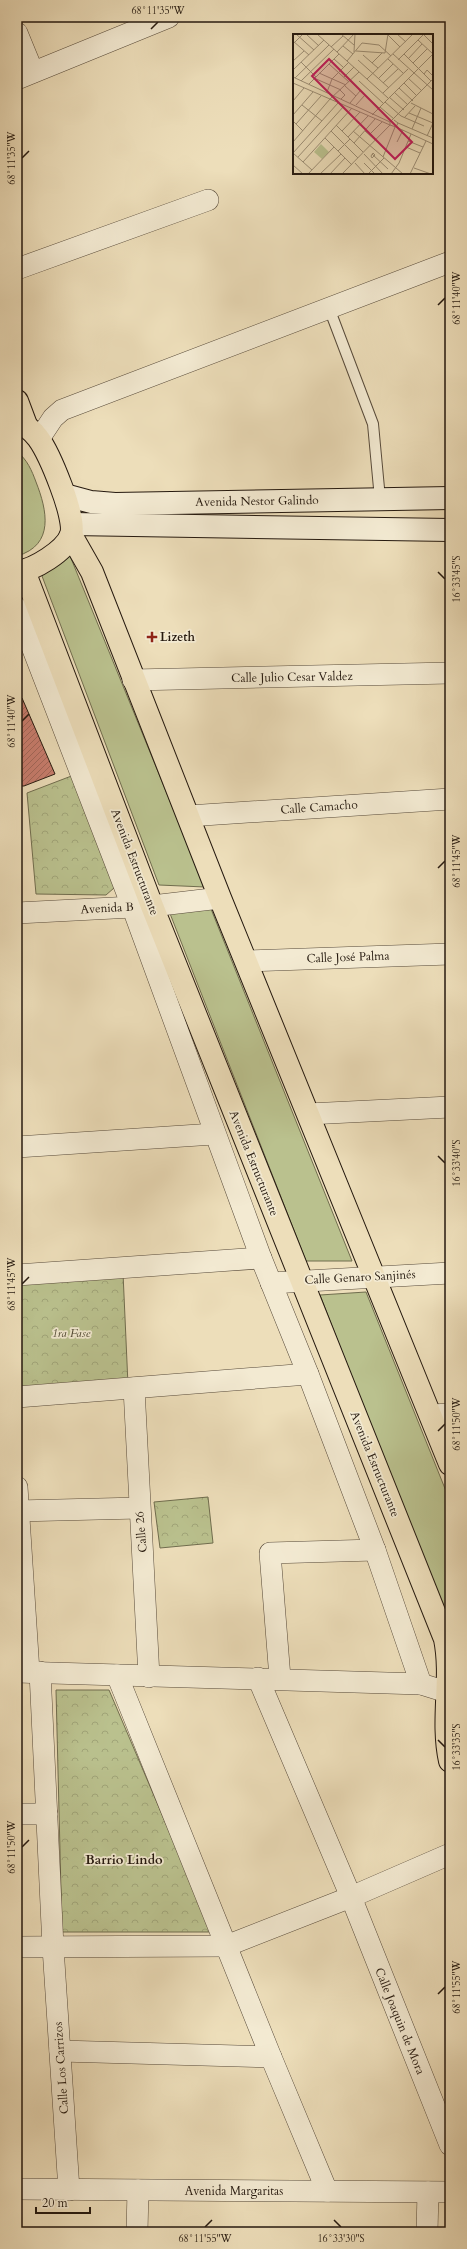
<svg xmlns="http://www.w3.org/2000/svg" width="467" height="2249" font-family="Cardo,serif">
  <style>
    .grass { fill: #bac18e; stroke: #706d4e }
    .park { fill: url(#park-crowns); stroke: #706d4e }
    .building { fill: url(#building-hatch); stroke: #25190f }
    .lines { fill: none; stroke-linecap: round; stroke-linejoin: round }
    .service-casing { stroke: #574a3a; stroke-width: 12 }
    .minor-casing { stroke: #574a3a; stroke-width: 22 }
    .secondary-casing { stroke: #25190f; stroke-width: 24 }
    .primary-casing { stroke: #25190f; stroke-width: 24 }
    .service { stroke: #f3ead2; stroke-width: 10 }
    .minor { stroke: #f3ead2; stroke-width: 21 }
    .secondary { stroke: #f3ead2; stroke-width: 22 }
    .primary { stroke: #eddeba; stroke-width: 22 }
    .ticks { fill: none; stroke: #25190f; stroke-width: 1.5 }
    .poi-dot { fill: #8f2418; stroke: #f3ead2; stroke-width: 1.5 }
    .labels { text-anchor: middle; dominant-baseline: central; stroke-width: 3.5; stroke-linejoin: round; paint-order: stroke }
    .street-label { font-size: 12px; fill: #25190f; stroke: #f3ead2 }
    .poi-label { font-size: 12px; font-weight: bold; fill: #25190f; stroke: #f3ead2; text-anchor: start }
    .park-label { font-size: 12px; font-style: italic; fill: #524b35; stroke: #f3ead2 }
    .neighbourhood-label { font-size: 13px; font-weight: bold; fill: #25190f; stroke: #f3ead2 }
    .inset-road { fill: none; stroke: #9d8f76; stroke-width: 1 }
    .view { fill: #c2185b; fill-opacity: 0.15; stroke: #c2185b; stroke-width: 2 }
    .inset-edge { fill: none; stroke: #25190f; stroke-width: 2 }
    .neatline { fill: none; stroke: #25190f; stroke-width: 1.5 }
    .ticks-label { font-size: 10px; text-anchor: middle; fill: #25190f }
  </style>
  <defs>
    <pattern id="park-crowns" width="20" height="18" patternUnits="userSpaceOnUse"><rect width="20" height="18" fill="#bac18e"/><path d="M2 6a3 3 0 1 1 6 0M12 15a3 3 0 1 1 6 0" fill="none" stroke="#a0a579"/></pattern>
    <pattern id="building-hatch" width="6" height="6" patternUnits="userSpaceOnUse"><rect width="6" height="6" fill="#c97d6e"/><path d="M-1 1l2-2M0 6l6-6M5 7l2-2" fill="none" stroke="#a36659"/></pattern>
  </defs>
  <rect width="100%" height="100%" fill="#eddeba"/>
  <filter id="stains"><feTurbulence type="fractalNoise" baseFrequency=".005" numOctaves="4"/><feColorMatrix values="0 0 0 0 .2 0 0 0 0 .09 0 0 0 0 .02 0 0 0 .5 -.17"/></filter>
  <radialGradient id="worn" r=".72"><stop offset=".6" stop-color="#630" stop-opacity="0"/><stop offset="1" stop-color="#630" stop-opacity=".3"/></radialGradient>
  <g class="grass">
    <path d="M17,452c10,7 15,19 19,30 11,28 19,63 -19,74z"/>
    <path d="M68,551l137,336 -46,-2 -117,-309z"/>
    <path d="M211,909l141,352h-46l-137,-350z"/>
    <path d="M366,1292l84,209v130l-130,-336z"/>
  </g>
  <g class="park">
    <path d="M74,775l41,105 -1,8 -8,7 -70,-1 -9,-101z"/>
    <path d="M123,1273l5,112 -109,7 -2,-107z"/>
    <path d="M208,1497l5,46 -53,5 -6,-46z"/>
    <path d="M56,1690h53l103,242h-150z"/>
  </g>
  <path class="building" d="M17,698h5l33,76 -31,12h-7z"/>
  <g class="lines">
    <defs>
      <path id="service" d="M329,308l44,116 7,75"/>
      <g id="minor">
        <path d="M17,33l16,39"/>
        <path d="M17,79l152,-62"/>
        <path d="M17,269l191,-69"/>
        <path d="M39,439l14,-21 9,-8 388,-148"/>
        <path d="M17,608l115,298 129,352 47,116 67,176 46,134"/>
        <path d="M133,680l317,-7"/>
        <path d="M188,816l262,-17"/>
        <path d="M17,913l135,-7 68,-8"/>
        <path d="M246,961l204,-7"/>
        <path d="M308,1114l142,-7"/>
        <path d="M17,1147l197,-13"/>
        <path d="M17,1275l244,-17"/>
        <path d="M271,1283l179,-10"/>
        <path d="M134,1388l15,289"/>
        <path d="M17,1397l291,-23"/>
        <path d="M432,1415l18,-1"/>
        <path d="M17,1487l12,185"/>
        <path d="M17,1511l122,-3"/>
        <path d="M17,1672l404,12 29,9"/>
        <path d="M40,1672l13,275 16,243"/>
        <path d="M117,1675l154,382 56,134"/>
        <path d="M258,1678l93,219 99,248"/>
        <path d="M280,1678l-10,-125 105,-3"/>
        <path d="M17,1814h30"/>
        <path d="M17,1947l209,-1 125,-49 99,-43"/>
        <path d="M60,2051l211,6"/>
        <path d="M17,2189l433,3"/>
        <path d="M137,2232l1,-42"/>
        <path d="M427,2232l1,-40"/>
      </g>
      <g id="secondary">
        <path d="M65,495l26,7 24,2 335,-6"/>
        <path d="M72,524l378,6"/>
      </g>
      <g id="primary">
        <path d="M17,401l9,24"/>
        <path d="M17,422c9,3 15,8 21,16 11,15 39,80 33,97 -6,16 -37,35 -54,37"/>
        <path d="M71,535l21,37 128,326 230,566"/>
        <path d="M24,571l128,335 293,733c8,40 -4,81 5,122"/>
      </g>
    </defs>
    <use href="#service" class="service-casing"/>
    <use href="#minor" class="minor-casing"/>
    <use href="#secondary" class="secondary-casing"/>
    <use href="#primary" class="primary-casing"/>
    <use href="#service" class="service"/>
    <use href="#minor" class="minor"/>
    <use href="#secondary" class="secondary"/>
    <use href="#primary" class="primary"/>
  </g>
  <path class="ticks" d="M151,29l7,-7M22,158l7,-7M438,305l7,-7M438,572l7,7M22,721l7,-7M438,868l7,-7M438,1156l7,7M22,1284l7,-7M438,1431l7,-7M438,1740l7,7M22,1847l7,-7M438,1994l7,-7M334,2220l7,7M205,2227l7,-7"/>
  <path class="poi-dot" d="M150 631h4v4h4v4h-4v4h-4v-4h-4v-4h4z"/>
  <g class="labels">
    <g class="street-label">
      <text transform="translate(257 501) rotate(-1)">Avenida Nestor Galindo</text>
      <text transform="translate(292 677) rotate(-1)">Calle Julio Cesar Valdez</text>
      <text transform="translate(319 807) rotate(-4)">Calle Camacho</text>
      <text transform="translate(135 862) rotate(69)">Avenida Estructurante</text>
      <text transform="translate(107 908) rotate(-3)">Avenida B</text>
      <text transform="translate(348 957) rotate(-2)">Calle José Palma</text>
      <text transform="translate(254 1163) rotate(68)">Avenida Estructurante</text>
      <text transform="translate(360 1277) rotate(-3)">Calle Genaro Sanjinés</text>
      <text transform="translate(375 1464) rotate(68)">Avenida Estructurante</text>
      <text transform="translate(141 1532) rotate(-95)">Calle 26</text>
      <text transform="translate(400 2021) rotate(68)">Calle Joaquin de Mora</text>
      <text transform="translate(61 2068) rotate(-94)">Calle Los Carrizos</text>
      <text x="234" y="2191">Avenida Margaritas</text>
    </g>
    <g class="poi-label">
      <text x="160" y="637">Lizeth</text>
    </g>
    <g class="park-label">
      <text x="71" y="1333">1ra Fase</text>
    </g>
    <g class="neighbourhood-label">
      <text x="124" y="1860">Barrio Lindo</text>
    </g>
  </g>
  <g transform="translate(293 34)">
    <rect width="140" height="140" fill="#eddeba"/>
    <path d="M28,110l8,8 -7,7 -8,-7z" fill="#bac18e"/>
    <path class="inset-road" d="M3,0l18,16M13,0l13,12M24,0l71,64M48,0l13,11M104,0l9,8M130,0l10,10M95,1l12,12M125,6l15,14M0,7l16,14M1,9l9,-9M69,9l17,2M86,11l12,11M50,12l10,8M38,13l12,-11M63,17l29,2 3,-19M44,18l17,-18M61,18l1,-18M100,20l40,36M111,20l27,27M70,21l15,13M41,25l9,8M95,25l15,14M115,25l14,-15M65,26l31,28M105,26l25,-25M0,27l11,-10M54,27l15,-18M8,28l15,15M79,29l10,-10M120,29l14,-14M36,30l20,18M0,36l31,-30M26,39l27,12M131,40l3,-4 6,6M0,43l97,45M51,43l10,-10M2,44l34,-33M21,44l27,12M115,44l14,13M74,45l46,-45M85,45l15,-15M8,47l33,-32M57,47l29,27M66,47l24,22M0,49l97,42M90,49l15,-14M111,49l13,13M16,50l30,-30M52,52l11,10M106,54l14,13M47,56l5,5 -4,4M34,58l5,-13 17,-17M101,58l14,13M90,59l25,-24M96,63l15,13M0,67l11,-13M92,68l16,14 23,10M57,69l10,-12M118,69l22,11M9,71l20,16M63,71l9,-10M87,73l14,12M116,79l24,10M0,81l20,-23M79,81l61,-61M111,84l11,-12M101,86l4,3 -2,4 -6,-2v-3l43,-43M0,87l10,10M105,89l35,15M3,90l25,-28M43,91l27,27M103,93l37,17M119,95l9,-21M38,97l27,27M49,97l18,-19M60,97l50,43M72,97l10,9M76,101l13,-13M134,102l6,-13M55,103l20,-21M32,104l27,27M115,107l15,6M0,108l37,-43 29,-27M104,108l6,-12M61,109l21,-24M113,113l14,6M45,117l12,-12M0,119l45,-50M0,119l19,17M80,119l2,2 -3,3 -1,-2zM71,120l19,20M79,120l16,15M5,123l46,-51M90,123l12,-30M10,128l49,-54M62,129l10,11M71,129l11,11M0,131l10,9M121,134l17,6M15,140l26,-27M27,140l21,-20M37,140l15,-16M49,140l48,-49M75,140l16,-16M98,140l8,-11 12,-29M117,140l16,-33"/>
    <path class="view" d="M36,25l83,83 -17,17 -83,-83z"/>
    <rect width="140" height="140" class="inset-edge"/>
  </g>
  <rect width="467" height="2249" fill="none" stroke="#eddeba" stroke-width="44"/>
  <path d="M36 2207v6h54v-6" fill="none" stroke="#25190f" stroke-width="2"/>
  <text x="42" y="2207" font-size="12" fill="#25190f" stroke="#f3ead2" stroke-width="3" paint-order="stroke">20 m</text>
  <rect x="22" y="22" width="423" height="2205" class="neatline"/>
  <g class="ticks-label">
    <text x="158" y="14">68°11'35"W</text>
    <text transform="translate(11 158) rotate(-90)" y="4">68°11'35"W</text>
    <text transform="translate(456 298) rotate(-90)" y="4">68°11'40"W</text>
    <text transform="translate(456 579) rotate(-90)" y="4">16°33'45"S</text>
    <text transform="translate(11 721) rotate(-90)" y="4">68°11'40"W</text>
    <text transform="translate(456 861) rotate(-90)" y="4">68°11'45"W</text>
    <text transform="translate(456 1163) rotate(-90)" y="4">16°33'40"S</text>
    <text transform="translate(11 1284) rotate(-90)" y="4">68°11'45"W</text>
    <text transform="translate(456 1424) rotate(-90)" y="4">68°11'50"W</text>
    <text transform="translate(456 1747) rotate(-90)" y="4">16°33'35"S</text>
    <text transform="translate(11 1847) rotate(-90)" y="4">68°11'50"W</text>
    <text transform="translate(456 1987) rotate(-90)" y="4">68°11'55"W</text>
    <text x="205" y="2242">68°11'55"W</text>
    <text x="341" y="2242">16°33'30"S</text>
  </g>
  <rect width="100%" height="100%" filter="url(#stains)"/>
  <rect width="100%" height="100%" fill="url(#worn)"/>
</svg>
